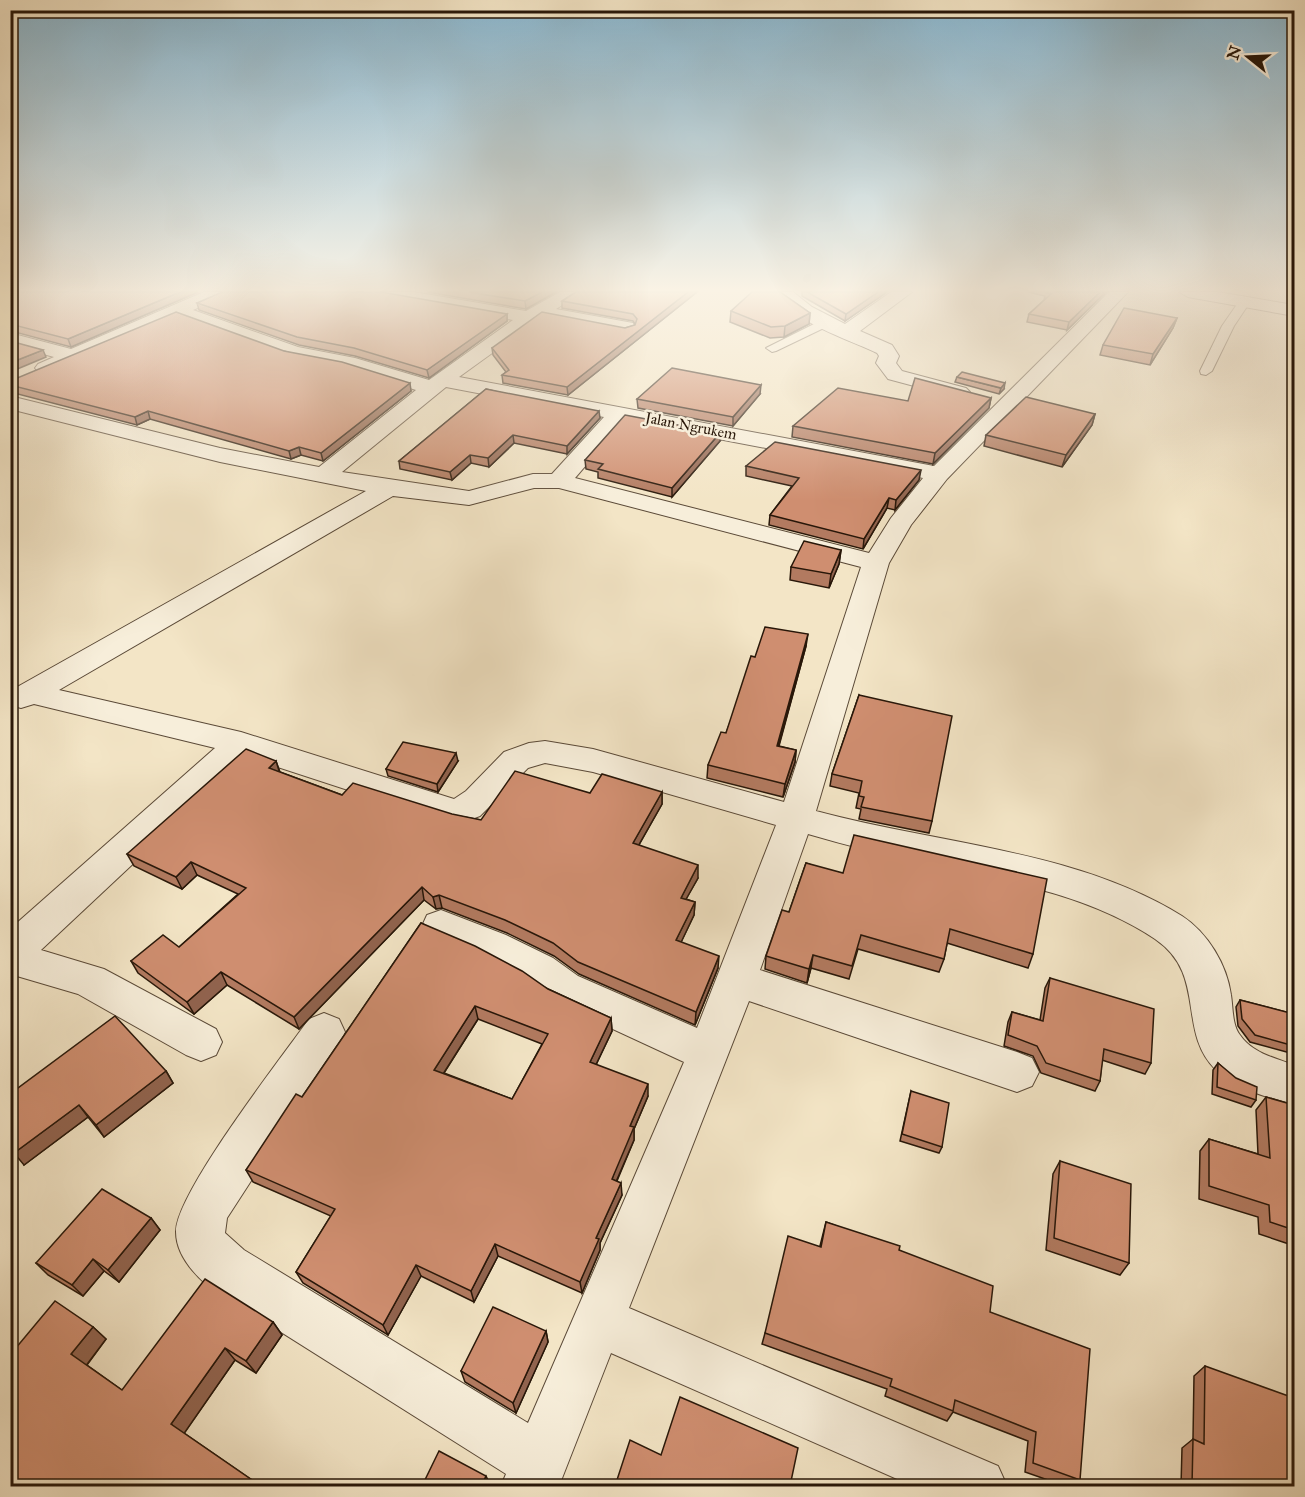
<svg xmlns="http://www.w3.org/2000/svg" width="1305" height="1497" font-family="'IM FELL Great Primer',serif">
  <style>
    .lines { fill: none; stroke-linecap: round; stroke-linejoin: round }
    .lane-casing { stroke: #5b4a38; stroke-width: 2 }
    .street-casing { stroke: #5b4a38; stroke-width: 2 }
    .lane { fill: #f7eeda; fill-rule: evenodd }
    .street { fill: #f7eeda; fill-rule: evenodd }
    .wall { fill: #b27a60; stroke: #281709; stroke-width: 1.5; fill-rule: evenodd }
    .shaded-wall { fill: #91634e; stroke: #281709; stroke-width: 1.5 }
    .building { fill: #cf8e70; stroke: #281709; stroke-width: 1.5; fill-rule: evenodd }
    .labels { text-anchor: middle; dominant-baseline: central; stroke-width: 5; stroke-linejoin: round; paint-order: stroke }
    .far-street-label { font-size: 15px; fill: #281709; stroke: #f7eeda }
  </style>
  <rect width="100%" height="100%" fill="#f3e5c6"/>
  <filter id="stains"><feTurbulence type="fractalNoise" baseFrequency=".00333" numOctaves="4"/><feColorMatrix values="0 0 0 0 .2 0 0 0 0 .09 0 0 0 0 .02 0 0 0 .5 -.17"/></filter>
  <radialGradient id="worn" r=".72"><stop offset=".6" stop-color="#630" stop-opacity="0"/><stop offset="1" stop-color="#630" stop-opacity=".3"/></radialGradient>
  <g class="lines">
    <defs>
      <g id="lane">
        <path d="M1240,300l10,2 -16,24 -22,45 -6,4 -5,-1 -1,-3 22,-45z"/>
        <path d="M824,319l4,1v6l-52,25 -4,1 -6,-4z"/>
      </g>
      <g id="street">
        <path d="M204,292h24l-3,4 -32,14 105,37 57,11 74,22 84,-60 -130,-23 -9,-5h40l112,19 34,-19h23l-27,17 77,14 2,4 -2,4 -7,2 -84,-16 -83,60 475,89 175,-174h19l-181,187 -36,46 -22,38 -73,248c120,33 258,38 366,105 26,17 45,49 49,79 2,12 1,30 9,40 12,18 35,23 54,30v40c-24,-7 -59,-16 -78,-35 -40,-39 -8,-95 -61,-131 -66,-44 -147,-58 -224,-74 -41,-9 -82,-19 -123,-31l-48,136 257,82 15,6 7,14 -7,14 -15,6 -268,-91 -120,307 369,158 9,20h-94l-302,-133 -52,133h-58l5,-12 -298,-188c-15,-13 -32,-32 -32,-54 -1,-38 106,-175 133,-213l15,-6 15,6 6,13 -6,13 -112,173 -2,15 19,17 284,173 156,-361 -134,-62 -25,-18 -47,-25 -51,-20 -5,-11 5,-11 14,-5 65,25 47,23 25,18 119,52 79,-203 -183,-53 -48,-9 -17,5 -48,48 -25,9 -208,-68 -206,193 63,19 112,60 6,13 -6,13 -15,6 -15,-6 -108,-61 -68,-20v-45l205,-181 -181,-44 -13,4 -11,-3v-14l356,-200 -146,-29 -210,-53v-13l210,52 99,19 97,-77 -72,-23 -57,-11 -109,-39 -133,57 -7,-2 -3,-4 3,-4 16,-7 -44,-12v-12l61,16zM446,387l158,30 -52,57h-19l-64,17 -127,-19zM624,421l299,57 -32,40 -22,35 -294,-75zM534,488h25l302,79 -77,235 -191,-53 -48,-8 -16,2 -25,9 -38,39 -12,8 -213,-67 -182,-42 334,-194 76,9z"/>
        <path d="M774,292h19l19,15 33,17 46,-32h21l-52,39 32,14 7,11 -3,7 6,8 64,17 4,4 -4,4 -7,2 -71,-19 -12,-16 3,-7 -2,-3c-34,-16 -80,-29 -103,-61z"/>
        <path d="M1179,292h39l76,13v11l-106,-19z"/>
      </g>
    </defs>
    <use href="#lane" class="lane-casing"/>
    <use href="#street" class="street-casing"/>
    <use href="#lane" class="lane"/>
    <use href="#street" class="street"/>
  </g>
  <g class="wall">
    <path d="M10,292h188l-127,55 -60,-16z"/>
    <path d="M427,292h129l-30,17z"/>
    <path d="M576,292h121l-129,103 -65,-12 -1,-8 4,-3 -13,-17 -1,-7 133,-20 10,-3v-1l-2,-3 -71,-13v-7z"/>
    <path d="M802,292h85l-42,29 -43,-25z"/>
    <path d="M1028,292h78l-39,38 -40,-8 2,-8 15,-14 1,-4z"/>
    <path d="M783,294l27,19 -1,11 -25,13 -14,1 -40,-16 1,-11z"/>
    <path d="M197,303l310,11v7l-78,57 -74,-22 -56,-11 -100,-35z"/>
    <path d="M1177,318l-4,10 -23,37 -50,-10 3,-10z"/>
    <path d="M284,351l127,40 -88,70 -22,-6 -10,4 -141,-40 -13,6 -127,-33v-11z"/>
    <path d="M957,377l47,12 -5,5 -44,-12z"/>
    <path d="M486,389l114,29 -33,36 -53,-11 -25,24 -18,-4 -19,17 -52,-11 -1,-8z"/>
    <path d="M760,394l-27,32 -95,-18 -1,-9z"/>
    <path d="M991,398l-2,10 -56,56 -141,-27 1,-11 115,-25z"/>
    <path d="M1095,414l-3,11 -30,42 -78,-21 2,-11z"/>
    <path d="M720,441l-48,56 -74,-19v-6l-12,-3 -1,-9z"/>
    <path d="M746,466l173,14 -24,30 -8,-2 -24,41 -94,-24 1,-10 22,-29 -46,-10z"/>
    <path d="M841,550l-2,14 -10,24 -39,-8 1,-13z"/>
    <path d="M806,646l-27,100 17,4 -1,12 -12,35 -76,-19 1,-13 18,-32 29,-76z"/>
    <path d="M859,695l73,126 -3,12 -70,-14 2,-10 -5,-1 3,-15 -29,-7 2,-12z"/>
    <path d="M276,761l4,11 62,23 139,25 109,-27 72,-1v12l-23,41 59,33 -12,21 9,3 -1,13 -13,27 37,26 -23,57 -116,-51 -25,-18 -47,-23 -65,-25 -6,1 -12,-9 -125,129 -72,-44 -33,29 -56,-41 -7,-12 48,-14 59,-53 -41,-19 -15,14 -48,-23 -7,-12z"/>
    <path d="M458,761l-20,31 -50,-16 -2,-7z"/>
    <path d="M806,863l227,91 -5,14 -81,-25 -3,16 -5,13 -81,-23 -9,30 -38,-11 -4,15 -42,-14 1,-13 23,-44z"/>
    <path d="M421,923l127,66 63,29 1,13 -16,34 52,31 -14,33v11l-17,41 5,14 -22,48v7l-18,43 -84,-37 -24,46 -53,-26 -33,59 -85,-52 -7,-11 35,-56 -78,-34 -7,-12 56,-73zM478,1019l64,25 -30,55 -68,-26z"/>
    <path d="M1050,978l101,85 -6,11 -43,-14 -2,21 -5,10 -54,-18 -8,-17 -29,-10 4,-24 4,-10 28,8 5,-32z"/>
    <path d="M1240,1000l54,14v40l-44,-12 -12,-16 -2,-19z"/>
    <path d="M1218,1063l38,37 -5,7 -39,-13 1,-24z"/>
    <path d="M166,1071l7,12 -69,54 -16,-20 -64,48 -14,-71z"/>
    <path d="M911,1091l31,56 -3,6 -39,-12z"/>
    <path d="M1266,1097l28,8v137l-2,3 -33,-11 -1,-17 -59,-18 1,-48 9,-12 49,15 -2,-44z"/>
    <path d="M1060,1161l69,102 -9,12 -74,-25 7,-76z"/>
    <path d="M151,1218l9,12 -41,52 -15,-11 -21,25 -35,-21 -12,-12z"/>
    <path d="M826,1222l73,28 91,62 90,168 -6,6h-9l-40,-14 3,-31 -75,-29 -6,9 -62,-25 2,-7 -125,-45 3,-11 55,-87z"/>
    <path d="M273,1322l9,13 -26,38 -21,-13 -51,73 68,47 7,6h-249l83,-159 13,12 -19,26 35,25z"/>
    <path d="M546,1331l2,11 -32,71 -51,-31 -4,-11z"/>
    <path d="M1205,1366l89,120h-113l1,-38 11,-9 1,-63z"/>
  </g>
  <g class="shaded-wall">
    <path d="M180,292h18l-127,55 -3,-8z"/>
    <path d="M542,292h14l-30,17 -1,-8z"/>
    <path d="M688,292h9l-129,103 -1,-8z"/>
    <path d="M878,292h9l-42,29 1,-7z"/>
    <path d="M1100,292h6l-39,38 2,-8z"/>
    <path d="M810,313l-1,11 -25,13 1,-11z"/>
    <path d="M507,314v7l-78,57 -2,-8z"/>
    <path d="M1177,318l-4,10 -23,37 3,-11z"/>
    <path d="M43,350l3,7 -36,15v-9z"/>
    <path d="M410,383l1,8 -88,70 -2,-8z"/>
    <path d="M1005,383l-1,6 -5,5 2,-6z"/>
    <path d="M761,385l-1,9 -27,32v-9z"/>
    <path d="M991,398l-2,10 -56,56 2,-11z"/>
    <path d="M148,411l2,8 -13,6 -2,-8z"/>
    <path d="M599,411l1,7 -33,36v-8z"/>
    <path d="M1095,414l-3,11 -30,42 4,-12z"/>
    <path d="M720,433v8l-48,56v-9z"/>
    <path d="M513,435l1,8 -25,24 -1,-9z"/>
    <path d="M299,447l2,8 -10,4 -2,-8z"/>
    <path d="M470,455l1,8 -19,17 -2,-8z"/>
    <path d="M921,470l-2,10 -24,30 1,-10z"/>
    <path d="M889,498l-2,10 -24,41 1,-10z"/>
    <path d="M841,550l-2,14 -10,24 2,-14z"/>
    <path d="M808,634l-2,12 -31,113 2,-13z"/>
    <path d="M796,750l-1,12 -12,35 2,-13z"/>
    <path d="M456,753l2,8 -20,31 -1,-8z"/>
    <path d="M276,761l4,13 -11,-6z"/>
    <path d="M662,792v12l-29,51v-12z"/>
    <path d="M191,862l6,13 -15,14 -6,-12z"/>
    <path d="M698,865v13l-18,32 1,-12z"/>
    <path d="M422,887l2,13 -125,129 -5,-12z"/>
    <path d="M439,895l3,13 -6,1 -3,-12z"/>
    <path d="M695,902l-1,13 -18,38v-13z"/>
    <path d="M813,955l-2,13 -4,15 2,-14z"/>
    <path d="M719,956l-1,12 -23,57 1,-13z"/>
    <path d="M221,972l6,13 -33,29 -7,-12z"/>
    <path d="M475,1006l3,13 -40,63 -4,-12z"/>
    <path d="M611,1018l1,13 -21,44 -1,-13z"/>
    <path d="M166,1071l7,12 -69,54 -8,-12z"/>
    <path d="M648,1084v12l-14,33v11l-22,51v-12l18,-53z"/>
    <path d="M79,1105l9,12 -64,48 -10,-12z"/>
    <path d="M621,1183l1,12 -22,48v7l-18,43 -2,-11 16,-44z"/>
    <path d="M151,1218l9,12 -41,52 -11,-12z"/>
    <path d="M495,1244l3,12 -24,46 -3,-11z"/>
    <path d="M93,1259l11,12 -21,25 -11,-11z"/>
    <path d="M416,1265l5,11 -33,59 -5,-10z"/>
    <path d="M273,1322l9,13 -26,38 -10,-12z"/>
    <path d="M93,1327l13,12 -21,28 -14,-13z"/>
    <path d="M546,1331l2,11 -32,71 -3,-10z"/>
    <path d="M225,1348l10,12 -52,75 -12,-11z"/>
    <path d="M486,1476l2,4 -3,6h-4z"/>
    <path d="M252,1480l7,6h-12z"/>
  </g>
  <g class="building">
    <path d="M10,292h170l-112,47 -58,-15z"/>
    <path d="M222,292h159l126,22 -80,56 -73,-22 -57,-11 -100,-34z"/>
    <path d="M468,292h74l-17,9z"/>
    <path d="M576,292h112l-121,95 -65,-12 7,-5 -17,-22 50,-36 83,16 10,-3 2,-6 -4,-5 -71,-13z"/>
    <path d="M752,292h29l2,2 27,19 -25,13 -14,1 -40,-16z"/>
    <path d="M807,292h71l-32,22z"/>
    <path d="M1047,292h53l-31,30 -40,-8 22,-20 -5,-1z"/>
    <path d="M1124,308l53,10 -24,36 -50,-9z"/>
    <path d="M176,312l108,39 58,11 68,21 -89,70 -22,-6 -10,4 -141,-40 -13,6 -125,-32v-4z"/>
    <path d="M10,341l33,9 -33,13z"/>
    <path d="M672,368l89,17 -28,32 -96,-18z"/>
    <path d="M962,372l43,11 -4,5 -44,-11z"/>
    <path d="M915,378l76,20 -56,55 -142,-27 45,-38 70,13z"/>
    <path d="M486,389l113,22 -32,35 -54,-11 -25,23 -18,-3 -20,17 -51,-11z"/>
    <path d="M1026,397l69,17 -29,41 -80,-20z"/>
    <path d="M625,415l95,18 -48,55 -74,-19 5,-5 -18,-4z"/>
    <path d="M775,442l146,28 -25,30 -7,-2 -25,41 -94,-24 29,-37 -53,-12z"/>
    <path d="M804,541l37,9 -10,24 -40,-7z"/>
    <path d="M765,627l43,7 -31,112 19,4 -11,34 -77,-19 13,-33 5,1 25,-77 4,1z"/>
    <path d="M859,695l93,21 -20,105 -71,-14 3,-10 -5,-1 3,-15 -30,-7z"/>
    <path d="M403,742l53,11 -19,31 -51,-15z"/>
    <path d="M246,749l30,12 -7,7 73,27 11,-12 99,31 29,6 34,-49 75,22 12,-19 60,18 -29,51 65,22 -17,33 14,4 -19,38 43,16 -23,56 -118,-50 -25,-19 -48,-23 -66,-25 -6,2 -11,-10 -128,130 -73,-45 -34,30 -56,-41 32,-26 16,12 67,-59 -55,-26 -15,15 -49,-23z"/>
    <path d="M854,835l193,44 -14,75 -83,-25 -6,30 -83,-24 -9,31 -39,-11 -4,14 -43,-13 16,-46 7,2 17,-49 37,10z"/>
    <path d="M421,923l54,23 47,25 26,18 63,29 -21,44 58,22 -18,42 4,1 -22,52 9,4 -25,55 3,1 -19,43 -85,-38 -24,47 -55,-26 -33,60 -87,-53 39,-63 -89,-39 50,-76 6,3zM475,1006l73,28 -36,65 -78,-29z"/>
    <path d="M1050,978l104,31 -3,54 -47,-14 -4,32 -54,-18 -9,-17 -29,-11 4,-23 31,9z"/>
    <path d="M1240,1000l54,14v32l-39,-11 -13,-16z"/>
    <path d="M115,1016l51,55 -70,54 -17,-20 -65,48 -4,-4v-55z"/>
    <path d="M1218,1063l18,15 21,9 -1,13 -39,-13z"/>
    <path d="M911,1091l38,12 -7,44 -40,-13z"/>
    <path d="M1266,1097l28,8v125l-24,-8 -1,-17 -60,-19v-47l61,19z"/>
    <path d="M1060,1161l71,23 -2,79 -75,-25z"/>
    <path d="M102,1189l49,29 -43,52 -15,-11 -21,26 -36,-22z"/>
    <path d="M826,1222l74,24 -1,4 94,36 -3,26 100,37 -10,131 -47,-17 3,-31 -81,-32 -2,11 -63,-25 2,-7 -127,-46 23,-97 33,11z"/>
    <path d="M205,1279l68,43 -27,39 -21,-13 -54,76 81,56 -5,6h-237v-131l45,-54 38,26 -22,27 51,36z"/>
    <path d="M493,1307l53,24 -33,72 -52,-32z"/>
    <path d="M1205,1366l89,32v88h-102l1,-47 11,5z"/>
    <path d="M680,1397l118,51 -8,38h-175l15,-46 31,15z"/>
    <path d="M439,1451l47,25 -5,10h-59z"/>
  </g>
  <linearGradient id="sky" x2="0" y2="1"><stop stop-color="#89b8d2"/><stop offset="0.58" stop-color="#faf3e5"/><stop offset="1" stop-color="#faf3e5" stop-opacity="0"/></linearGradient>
  <rect width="1305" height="501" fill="url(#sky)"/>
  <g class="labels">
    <g class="far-street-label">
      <text transform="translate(691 426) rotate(11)">Jalan Ngrukem</text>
    </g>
  </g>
  <rect width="1305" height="1497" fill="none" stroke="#f3e5c6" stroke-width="36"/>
  <rect x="12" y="12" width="1281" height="1473" fill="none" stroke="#281709" stroke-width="3"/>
  <rect x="18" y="18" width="1269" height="1461" fill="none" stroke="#281709" stroke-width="1.5"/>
  <g transform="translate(1248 57) rotate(288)" stroke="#f7eeda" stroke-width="4.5" paint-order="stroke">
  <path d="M0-4.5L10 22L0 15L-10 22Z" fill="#281709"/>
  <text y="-9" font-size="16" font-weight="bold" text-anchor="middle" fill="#281709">N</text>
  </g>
  <rect width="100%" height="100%" filter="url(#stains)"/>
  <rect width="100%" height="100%" fill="url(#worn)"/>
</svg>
